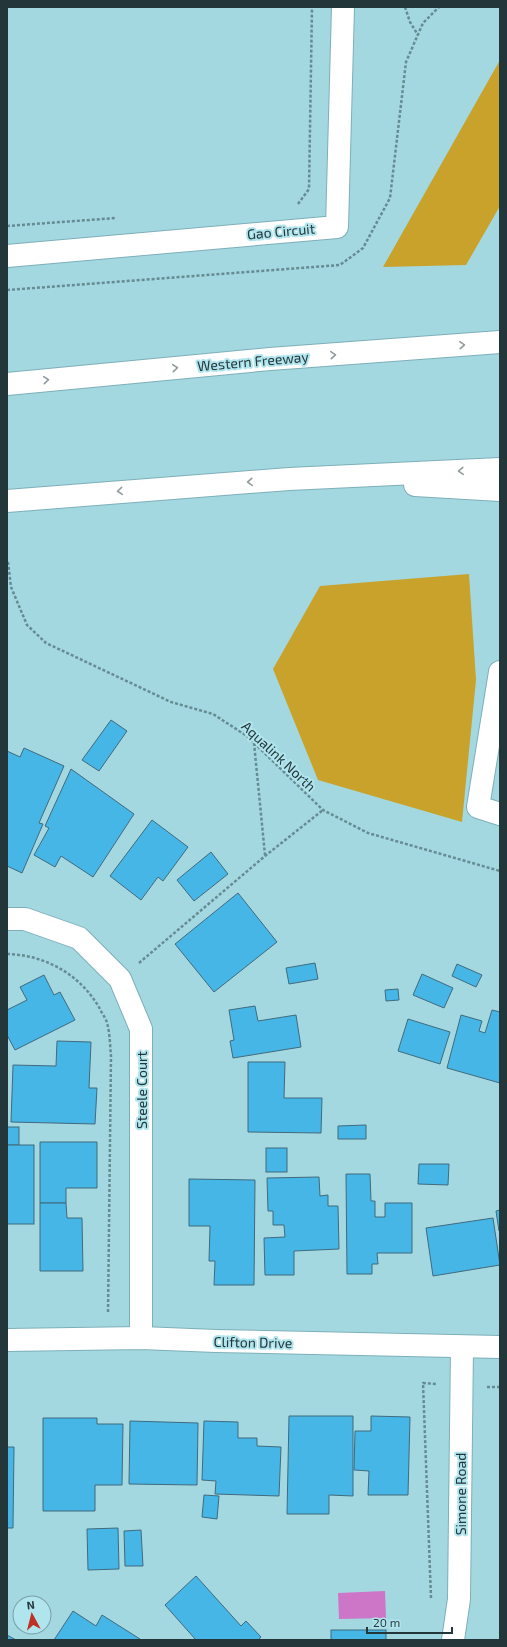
<svg xmlns="http://www.w3.org/2000/svg" width="507" height="1647" font-family="'Exo 2',sans-serif">
  <style>
    .green { fill: #c8a22b }
    .water { fill: #cd75c7 }
    .building { fill: #45b6e6; stroke: #416a7d }
    .lines { fill: none; stroke-linecap: round; stroke-linejoin: round }
    .minor-casing { stroke: #7dafb8; stroke-width: 24 }
    .motorway-casing { stroke: #7dafb8; stroke-width: 24 }
    .path { stroke: #668b92; stroke-width: 2.5; stroke-dasharray: 3 2; stroke-linecap: butt }
    .minor { stroke: #fff; stroke-width: 22 }
    .motorway { stroke: #fff; stroke-width: 22 }
    .oneway { stroke: #919b9d }
    .labels { text-anchor: middle; dominant-baseline: central; stroke-width: 4; stroke-linejoin: round; paint-order: stroke }
    .street-label { font-size: 14px; fill: #23373b; stroke: #b1e5ee }
  </style>
  <rect width="100%" height="100%" fill="#a4d8e1"/>
  <g class="green">
    <path d="M500,60v146l-34,59 -83,2z"/>
    <path d="M469,574l7,106 -14,142 -144,-42 -45,-111 47,-83z"/>
  </g>
  <path class="water" d="M385,1591l1,27 -47,1 -1,-26z"/>
  <g class="building">
    <path d="M111,720l16,11 -28,40 -17,-11z"/>
    <path d="M24,748l40,18 -25,57 4,1 -21,49 -15,-7v-115l13,6z"/>
    <path d="M71,769l63,45 -41,63 -32,-21 -6,11 -21,-12 15,-27 -4,-2z"/>
    <path d="M152,820l36,27 -25,34 -5,-4 -17,23 -31,-24z"/>
    <path d="M211,852l17,22 -34,27 -17,-21z"/>
    <path d="M238,893l39,49 -63,50 -39,-48z"/>
    <path d="M315,963l3,16 -29,5 -3,-16z"/>
    <path d="M457,964l25,11 -6,12 -24,-11z"/>
    <path d="M422,974l31,14 -9,20 -31,-13z"/>
    <path d="M44,975l10,20 6,-3 15,28 -60,30 -8,-15v-25l20,-10 -7,-13z"/>
    <path d="M398,989l1,11 -13,1 -1,-11z"/>
    <path d="M255,1006l3,15 38,-6 5,32 -68,11 -3,-17 4,-1 -5,-30z"/>
    <path d="M492,1010l8,2v71l-53,-15 14,-53 21,6 -3,10 6,2z"/>
    <path d="M408,1019l42,13 -10,32 -42,-13z"/>
    <path d="M57,1041l34,1 -2,46h8l-2,36 -84,-2 2,-57 43,1z"/>
    <path d="M248,1062h37l-1,36h38l-1,35 -73,-1z"/>
    <path d="M366,1125v14h-28v-13z"/>
    <rect x="7" y="1127" width="12" height="18"/>
    <path d="M40,1142h57v46h-31v15h-26z"/>
    <rect x="7" y="1145" width="27" height="79"/>
    <rect x="266" y="1148" width="21" height="24"/>
    <path d="M419,1164h30l-1,21 -30,-1z"/>
    <path d="M346,1174h24l1,27h4v16h10v-14h27v50h-35l1,11h-6v10h-25z"/>
    <path d="M319,1177l1,19 8,-1v11h10l1,43 -45,2v24h-29l-1,-37 21,-1 -1,-12h-11v-14h-5l-1,-33z"/>
    <path d="M189,1179l66,1 -1,105h-40l1,-24h-6l1,-35h-21z"/>
    <path d="M40,1203h26l1,15h15l1,53h-43z"/>
    <path d="M500,1210v21h-1l-3,-20z"/>
    <path d="M493,1218l7,47 -67,11 -7,-48z"/>
    <path d="M289,1416h64v80l-24,-1v19h-42z"/>
    <path d="M371,1416l39,1 -2,78h-40l1,-24 -15,-1 1,-39h16z"/>
    <path d="M43,1418h54v6h26l-1,61h-27v26h-52z"/>
    <path d="M130,1421l68,2 -1,62 -68,-1z"/>
    <path d="M204,1421l34,1v16h19v8l24,1 -2,49 -64,-2 1,-13 -14,-1z"/>
    <path d="M7,1447h7l-1,81h-6z"/>
    <path d="M204,1495l15,1 -2,23 -15,-2z"/>
    <path d="M118,1528l1,41 -31,1 -1,-41z"/>
    <path d="M141,1530l2,36h-18l-1,-35z"/>
    <path d="M196,1576l45,50 5,-5 15,16 -3,3h-62l-31,-35z"/>
    <path d="M73,1611l23,15 6,-11 38,24 -1,1h-85z"/>
    <rect x="331" y="1630" width="55" height="10"/>
    <path d="M7,1635l9,5h-9z"/>
  </g>
  <g class="lines">
    <defs>
      <g id="minor">
        <path d="M7,256l330,-29 6,-220"/>
        <path d="M500,672l-22,135 22,7"/>
        <path d="M7,919h18l54,19 41,41 21,50v309"/>
        <path d="M7,1340l134,-2 75,3 284,6"/>
        <path d="M453,1640l6,-41 3,-252"/>
      </g>
      <g id="motorway">
        <path d="M7,384l263,-25 230,-17"/>
        <path d="M415,485l85,5"/>
        <path d="M7,501l282,-22 211,-10"/>
      </g>
    </defs>
    <use href="#minor" class="minor-casing"/>
    <use href="#motorway" class="motorway-casing"/>
    <g class="path">
      <path d="M405,7l5,15 8,13"/>
      <path d="M298,204l11,-15 3,-182"/>
      <path d="M7,226l109,-8"/>
      <path d="M7,290l333,-25 23,-17 27,-50 16,-136 17,-39 16,-16"/>
      <path d="M8,562l3,25 16,38 19,18 125,59 42,12 34,22 76,74 45,23 132,38"/>
      <path d="M254,743l11,112"/>
      <path d="M7,954c39,1 74,21 93,55 2,5 6,9 7,14 3,10 3,23 4,33l-3,258"/>
      <path d="M139,963l126,-107 58,-46"/>
      <path d="M487,1387h13"/>
      <path d="M431,1598l-8,-215 13,1"/>
    </g>
    <use href="#minor" class="minor"/>
    <use href="#motorway" class="motorway"/>
  </g>
  <defs><path id="oneway-chevron" d="M-2-3.5L2.5 0L-2 3.5" fill="none" stroke-width="1.6" stroke-linecap="round" stroke-linejoin="round"/></defs>
  <g class="oneway">
    <use href="#oneway-chevron" transform="translate(462 345) rotate(-4)"/>
    <use href="#oneway-chevron" transform="translate(333 355) rotate(-4)"/>
    <use href="#oneway-chevron" transform="translate(175 368) rotate(-5)"/>
    <use href="#oneway-chevron" transform="translate(46 380) rotate(-5)"/>
    <use href="#oneway-chevron" transform="translate(461 471) rotate(177)"/>
    <use href="#oneway-chevron" transform="translate(250 482) rotate(176)"/>
    <use href="#oneway-chevron" transform="translate(120 491) rotate(175)"/>
  </g>
  <g class="labels">
    <g class="street-label">
      <text transform="translate(281 231) rotate(-5)">Gao Circuit</text>
      <text transform="translate(253 361) rotate(-5)">Western Freeway</text>
      <text transform="translate(279 756) rotate(43)">Aqualink North</text>
      <text transform="translate(141 1090) rotate(-90)">Steele Court</text>
      <text transform="translate(253 1342) rotate(1)">Clifton Drive</text>
      <text transform="translate(460 1494) rotate(-90)">Simone Road</text>
    </g>
  </g>
  <rect width="507" height="1647" fill="none" stroke="#23373b" stroke-width="16"/>
  <g transform="translate(32 1615) rotate(353)"><circle r="19" fill="#b1e5ee" stroke="#789fa6"/>
  <path d="M0-3L7 15L0 10L-7 15Z" fill="#be3124"/>
  <text y="-6" font-size="11" font-weight="bold" text-anchor="middle" fill="#23373b">N</text>
  </g>
  <path d="M367 1627v6h85v-6" fill="none" stroke="#23373b" stroke-width="2"/>
  <text x="373" y="1627" font-size="12" fill="#23373b" stroke="#b1e5ee" stroke-width="3" paint-order="stroke">20 m</text>
</svg>
